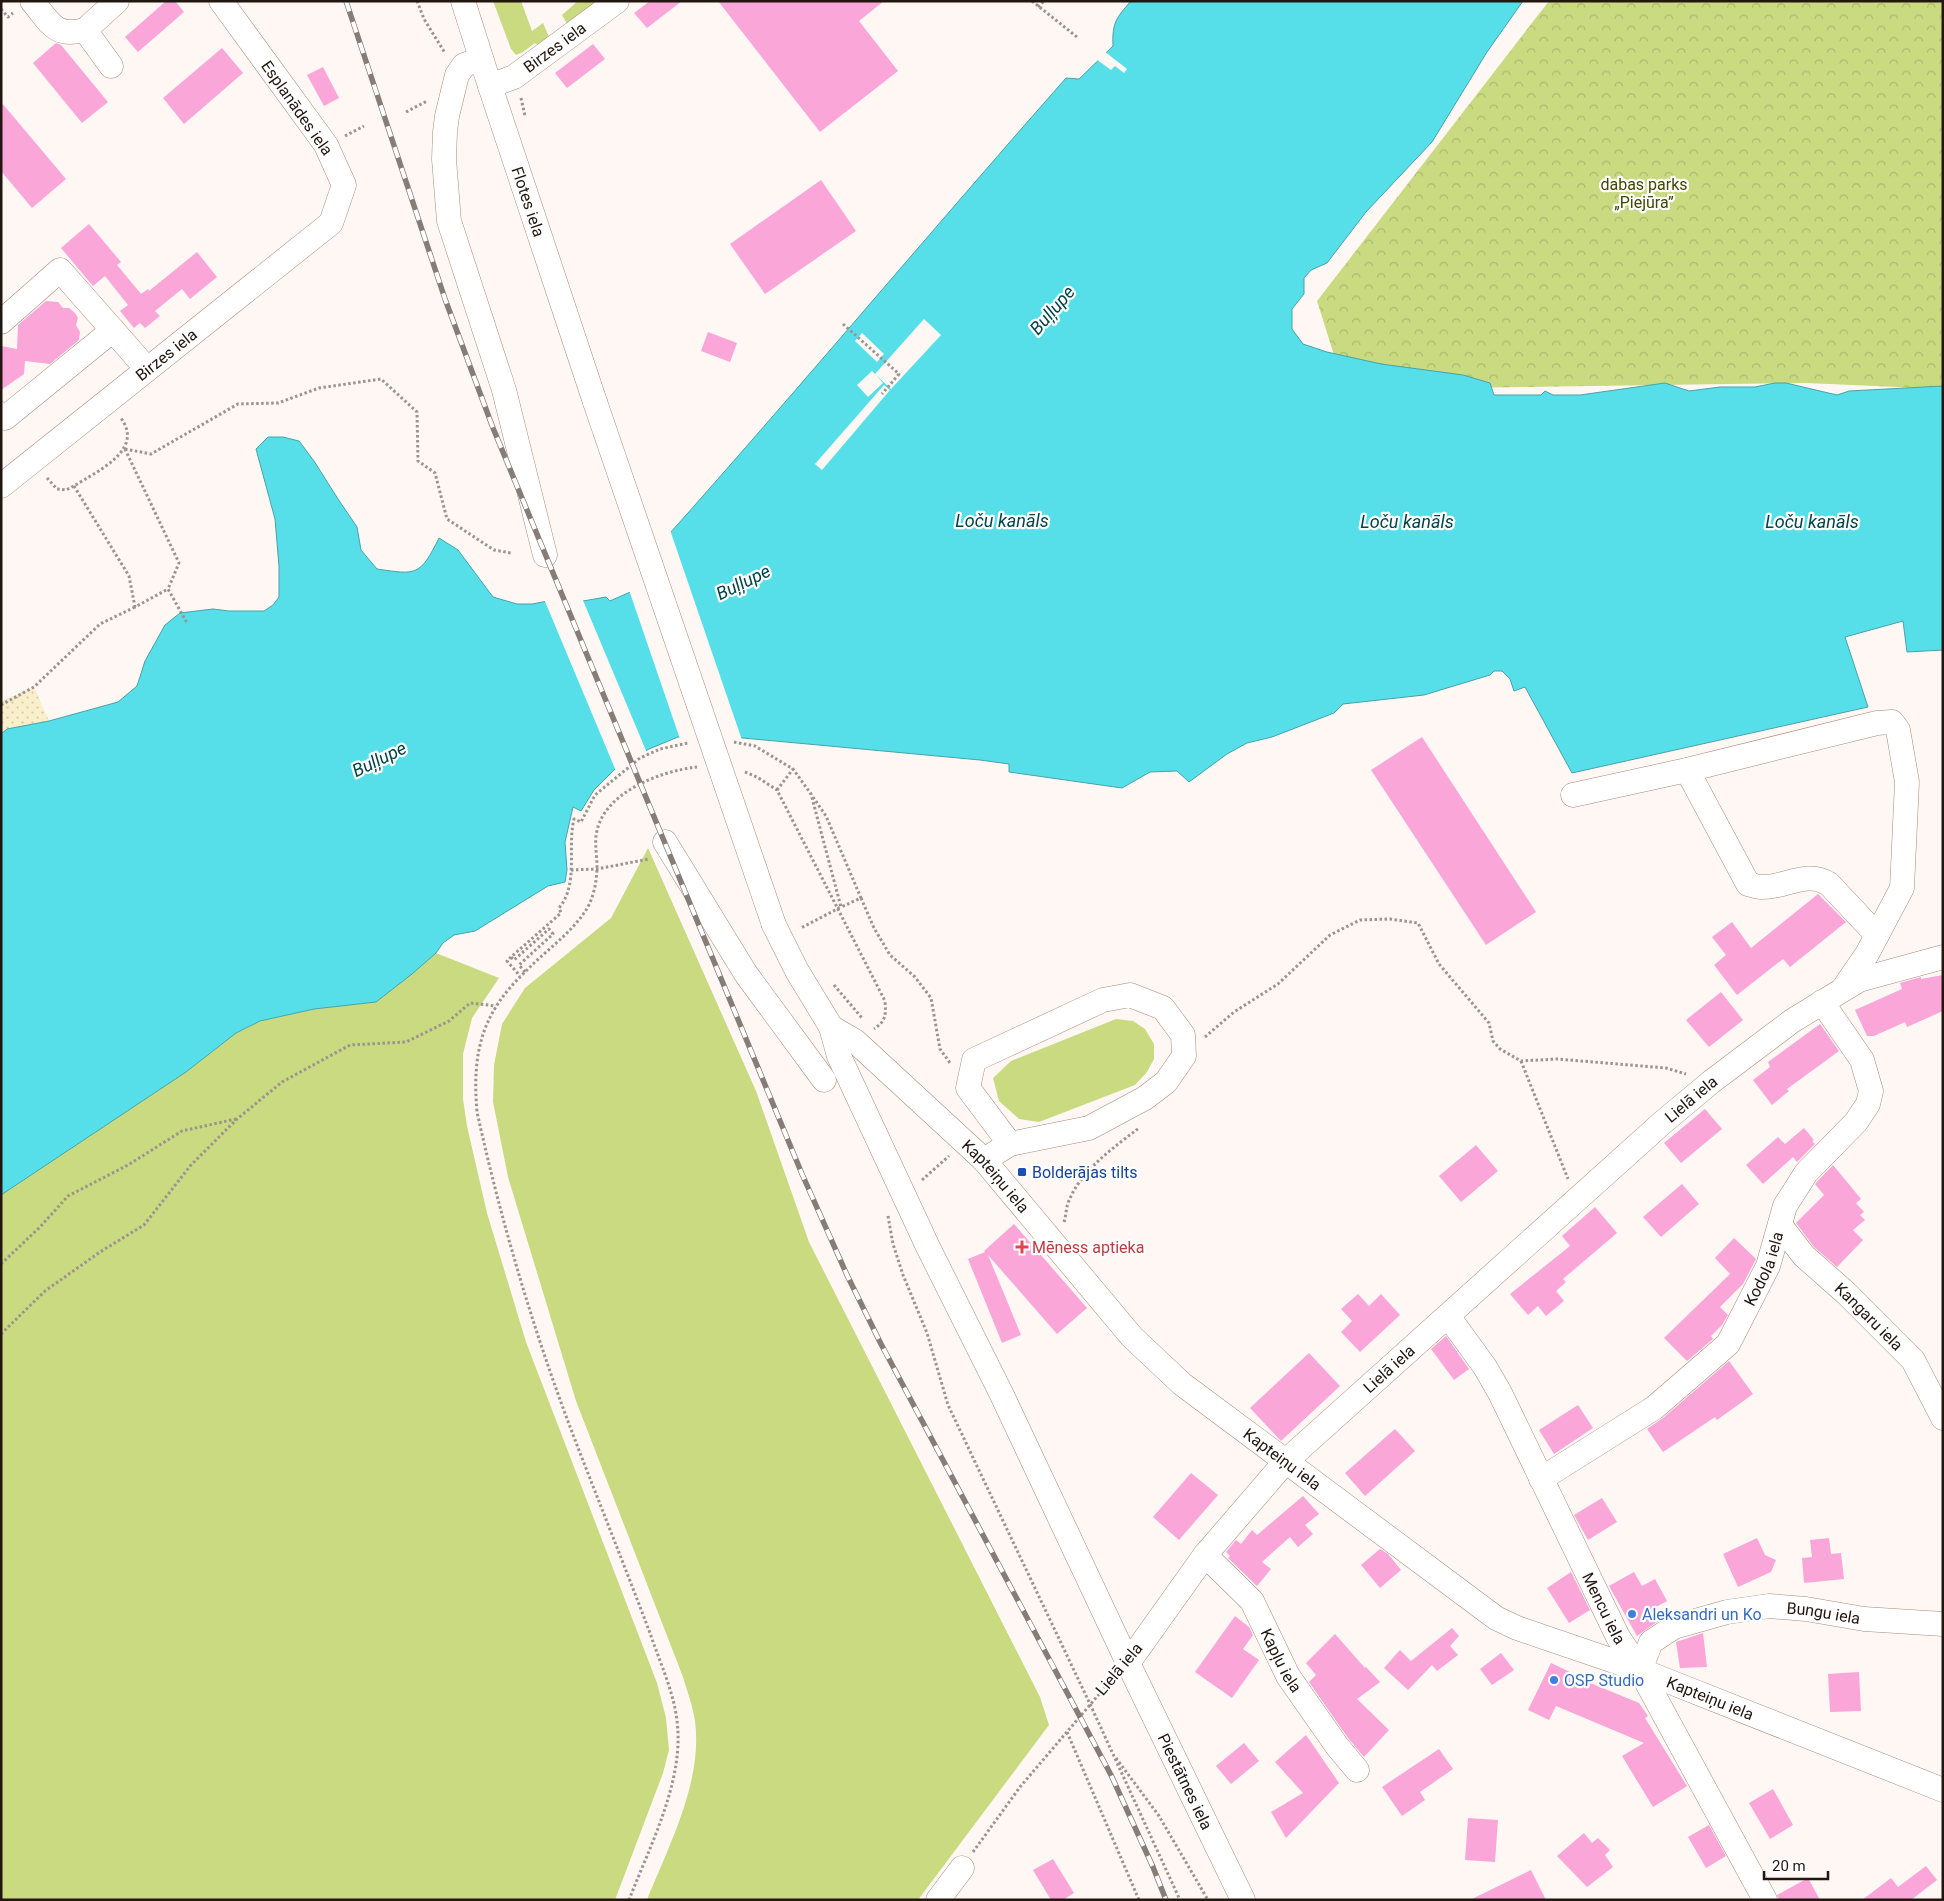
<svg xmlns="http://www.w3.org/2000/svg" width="1944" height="1901" font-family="Roboto,sans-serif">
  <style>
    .grass { fill: #c9da81 }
    .sand { fill: url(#sand-dots) }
    .park { fill: url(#park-crowns) }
    .water { fill: #56dfe9; stroke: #46a3a8 }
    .pier { fill: #fff7f4 }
    .building { fill: #fba6d8 }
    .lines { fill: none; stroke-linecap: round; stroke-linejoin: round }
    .minor-casing { stroke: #aa8a7b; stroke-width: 25 }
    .path { stroke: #9c938e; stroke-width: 3; stroke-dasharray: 2.5 2.5; stroke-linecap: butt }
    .minor { stroke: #fff; stroke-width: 24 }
    .rail-casing { stroke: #877d78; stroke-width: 5.5 }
    .rail { stroke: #fff; stroke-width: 4; stroke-dasharray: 11; stroke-linecap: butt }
    .minor-bridge-casing { stroke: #aa8a7b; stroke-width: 25; stroke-linecap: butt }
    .minor-bridge { stroke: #fff; stroke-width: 24 }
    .transit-dot { fill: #1a4fb4; stroke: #fff; stroke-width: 2 }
    .health-dot { fill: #e0444e; stroke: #fff; stroke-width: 2 }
    .shop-dot { fill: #3f7fe0; stroke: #fff; stroke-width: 2 }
    .labels { text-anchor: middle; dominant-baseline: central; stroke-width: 4.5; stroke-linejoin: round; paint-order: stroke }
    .street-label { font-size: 16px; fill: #221610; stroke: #fff }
    .park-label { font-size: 16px; fill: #404901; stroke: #fff }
    .transit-label { font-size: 16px; fill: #164399; stroke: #fff; text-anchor: start }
    .health-label { font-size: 16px; fill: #be3a42; stroke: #fff; text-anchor: start }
    .shop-label { font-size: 16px; fill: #366cbe; stroke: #fff; text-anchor: start }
    .water-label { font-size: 18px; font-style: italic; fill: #024448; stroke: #fff }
  </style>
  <defs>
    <pattern id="sand-dots" width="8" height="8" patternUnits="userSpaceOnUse" patternTransform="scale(1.25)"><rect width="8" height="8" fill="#f9efca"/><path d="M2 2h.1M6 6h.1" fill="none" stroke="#d5ccac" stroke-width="1.8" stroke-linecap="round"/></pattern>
    <pattern id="park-crowns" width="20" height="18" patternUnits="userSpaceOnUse" patternTransform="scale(1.25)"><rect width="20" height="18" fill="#c9da81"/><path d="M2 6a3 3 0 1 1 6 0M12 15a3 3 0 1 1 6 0" fill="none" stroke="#acba6e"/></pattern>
  </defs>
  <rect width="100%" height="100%" fill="#fff7f4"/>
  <g class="grass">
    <path d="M493,1h28l11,30 11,-8 7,16 -9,8 -6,-4 -12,9 -7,3 -5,-6z"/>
    <path d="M578,1h19l-30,23 -5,-9z"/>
    <path d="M648,848l108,243 53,151 231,455 9,28 -131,175h-271c22,-55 56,-119 48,-179 -2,-15 -8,-30 -12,-44l-107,-276 -68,-224 -15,-75 1,-37 8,-41 23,-36 86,-70z"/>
    <path d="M436,953l63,25 -27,40 -9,36v45l4,27 20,87 39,129 131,341 9,35 3,32 -6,23 -48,127h-614v-705l185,-123 50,-39 24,-12 54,-12 62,-7z"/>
    <path d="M1116,1019l17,2 12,8 9,15v15l-7,13 -12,13 -96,37 -20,-3 -20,-18 -6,-23 18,-17z"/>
  </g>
  <path class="sand" d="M34,687l15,34 -42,8 -6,5v-33z"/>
  <path class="park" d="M1549,1h394v388l-137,-6 -418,6 -49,-18 -22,-70z"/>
  <path class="water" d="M1131,1h392l-36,51 -55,90 -66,70 -39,51 -16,7 -7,8v16l-12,15v20l11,15 24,8 54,12 82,11 27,8 4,12h47l4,-4 8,4h27l85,-12 24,8 31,-4h35l20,-4h11l51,12 12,-4 94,-5v264l-36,2 -4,-31 -58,16 23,70 -296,66 -47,-86 -11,4 -4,-12 -8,-8h-8l-4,4 -66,20 -81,9 -9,9 -62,24 -25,6 -20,11 -38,28 -12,-11 -27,1 -28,16 -113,-16v-8l-29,-4 -248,-23h-54l-29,12 -34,20 -21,21 -13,21 -8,-4 -8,35 2,28 -2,12 -17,4 -73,45 -21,4 -11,8 -7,10 -24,21 -36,28 -62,7 -54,12 -24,12 -50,39 -185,123v-461l6,-5 42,-8 69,-19 19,-16 8,-25 20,-36 15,-12 33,-4 16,2h35l9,-6 6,-8v-31l-4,-47 -19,-70 12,-12h15l16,4 15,20 24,38 19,28 4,23 16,19c40,6 43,7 62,-31l19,12 35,47 24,7h15l16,-3h35l23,-4 4,4 27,-12 4,-8 -4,-11c146,-162 285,-329 429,-492l13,1 34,-33c-1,-23 3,-28 18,-45z"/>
  <g class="pier">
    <path d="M1104,51l23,18 -3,4 -9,-7 -4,4 -15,-11z"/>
    <path d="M924,319l17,16 -50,54 -15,-14 7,8 -15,14 -11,-12 15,-14 3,3z"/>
    <path d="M862,333l22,21 -7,8 -22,-21z"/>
    <path d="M884,385l6,5 -68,80 -7,-6z"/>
    <path d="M670,530l72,210 -62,-1 -51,-149 7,-3 3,-6 -4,-13z"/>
    <path d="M548,598h34l65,155 -31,18 -72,-172z"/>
  </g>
  <g class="building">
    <path d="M166,1h9l9,11 -46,40 -13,-15z"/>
    <path d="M650,1h32l-35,27 -13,-15z"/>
    <path d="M718,1h166l-25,20 39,50 -78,61z"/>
    <path d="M56,43l5,2 47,57 -26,21 -49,-60z"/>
    <path d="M593,44l12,15 -38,29 -12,-15z"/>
    <path d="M222,48l21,25 -59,51 -21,-26z"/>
    <path d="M323,67l16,31 -15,8 -17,-31z"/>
    <path d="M1,102l65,77 -34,29 -31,-37z"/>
    <path d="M821,180l35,51 -91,63 -35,-50z"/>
    <path d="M89,224l32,38 -4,3 24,29 7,-5 1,2 48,-39 20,25 -27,22 -8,-10 -27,22 5,5 -15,12 -5,-5 -6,5 -14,-17 8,-6 -23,-29 -12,10 -32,-38z"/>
    <path d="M46,301l12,1 5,6h6l6,5 3,5 -2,7 4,7 -1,8 -29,24 -25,-3 -1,13 -23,16v-44l16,3 1,-24z"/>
    <path d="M708,332l29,11 -7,19 -29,-11z"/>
    <path d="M1422,737l114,175 -50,33 -115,-175z"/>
    <path d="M1818,894l28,28 -56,45 -7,-8 -46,36 -23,-30 12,-10 -14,-18 20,-15 19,26z"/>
    <path d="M1943,975v36l-36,16 -2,-5 -31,14h-7l-12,-26 47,-21 -2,-6 21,-6v2z"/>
    <path d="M1721,992l22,28 -34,27 -23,-27z"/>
    <path d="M1820,1024l19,27 -52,38 2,2 -17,14 -19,-25 17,-13 -2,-5z"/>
    <path d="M1705,1109l17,20 -41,34 -17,-20z"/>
    <path d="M1804,1128l10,12 -2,1 3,3 -18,18 -4,-5 -30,27 -17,-19 32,-28 7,7z"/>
    <path d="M1476,1145l22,26 -37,31 -22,-26z"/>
    <path d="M1833,1165l28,34 -5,4 8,9 -4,3 5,5 -12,10 10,10 -26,27 -23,-20 -18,-24 28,-28 -9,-11z"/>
    <path d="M1682,1184l17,20 -38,33 -18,-20z"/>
    <path d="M1595,1207l22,26 -54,46 3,3 -10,9 8,10 -18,15 -8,-10 -10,9 -18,-21 60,-48 -8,-10z"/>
    <path d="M1014,1224l73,84 -30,26 -69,-79 33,80 -19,8 -34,-84 17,-7 -1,-1z"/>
    <path d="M1734,1238l22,21 -1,2 -12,23 -23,23 8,8 -6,10 -11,11 2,3 -26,22 -23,-23 66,-64 -15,-16z"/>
    <path d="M1358,1294l11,12 12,-12 19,21 -40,37 -19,-20 11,-11 -11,-12z"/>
    <path d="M1446,1336l23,33 -15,11 -23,-31z"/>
    <path d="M1309,1353l31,33 -59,55 -31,-33z"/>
    <path d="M1729,1361l24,33 -36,26 -2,-3 -52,35 -16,-23 16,-11z"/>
    <path d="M1578,1405l15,23 -39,26 -15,-24z"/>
    <path d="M1395,1429l20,22 -50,45 -20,-23z"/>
    <path d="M1191,1473l27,22 -39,45 -26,-23z"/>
    <path d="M1303,1496l16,18 -14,11 8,9 -15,13 -8,-10 -28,25 9,7 -14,17 -29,-28 2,-2 -4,-4 10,-12 5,4 11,-14 5,5z"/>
    <path d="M1602,1498l15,24 -29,18 -14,-25z"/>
    <path d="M1757,1538l8,17 11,5 -5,12 -33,15 -15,-33z"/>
    <path d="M1829,1538l2,16 10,-1 3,26 -40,4 -2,-25 10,-1 -2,-17z"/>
    <path d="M1380,1549l8,5 13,16 -21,18 -19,-23z"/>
    <path d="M1571,1572l19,38 -21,13 -22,-35z"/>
    <path d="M1634,1572l8,14 13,-7 12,22 -13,7 7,11 -24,17 -28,-50z"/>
    <path d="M1235,1616l14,11 4,8 -10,14 16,11 -27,38 -37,-26z"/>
    <path d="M1452,1628l7,8 -9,10 8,9 -21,16 -5,-6 -24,25 -24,-22 16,-18 11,11z"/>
    <path d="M1703,1633l4,34 -27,1 -4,-26z"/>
    <path d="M1335,1634l30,34 1,-1 14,15 -23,17 32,31 -25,27 -16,-19 -39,-56 7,-7 -10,-12z"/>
    <path d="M1501,1653l13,17 -22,15 -12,-16z"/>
    <path d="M1551,1663l21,10 -1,2 68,28 9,13 -3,2 42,68 -34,21 -31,-51 22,-13 -88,-37 -7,14 -21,-10z"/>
    <path d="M1859,1672l2,39 -31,1 -2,-38z"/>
    <path d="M1306,1735l33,48 -53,55 -15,-26 32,-19 -28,-31z"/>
    <path d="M1244,1743l15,18 -28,23 -15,-18z"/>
    <path d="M1439,1749l14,20 -33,23 5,8 -23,16 -20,-29z"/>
    <path d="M1773,1789l20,36 -23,14 -21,-36z"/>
    <path d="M1468,1818l30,2 -3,42 -30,-2z"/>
    <path d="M1709,1825l17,31 -20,12 -18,-31z"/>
    <path d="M1584,1833l8,10 6,-5 12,12 -5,5 8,12 -26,20 -30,-31z"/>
    <path d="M1053,1859l21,34 -11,7h-12l-18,-30z"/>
    <path d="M1926,1866l11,14 -26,20h-49l29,-22 7,9z"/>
    <path d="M1531,1870l15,30h-76z"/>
    <path d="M1808,1878l12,22h-41l-2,-5z"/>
  </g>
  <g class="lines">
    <defs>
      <g id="minor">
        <path d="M32,1c18,21 22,37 53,29"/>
        <path id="s1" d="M463,1l27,85 105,316"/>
        <path d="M481,59l-17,6 -7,10 -10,41 -2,16 -1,27 5,62 55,169 41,165"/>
        <path d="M111,66l-26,-36 32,-29"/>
        <path id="s2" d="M490,86l24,-9 103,-76"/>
        <path d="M1,322l59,-52 87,99"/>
        <path d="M1,414l4,4 108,-88"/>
        <path id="s3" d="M1,486l330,-263 13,-38 -18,-40 -105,-144"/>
        <path d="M1687,770l61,114c4,1 8,3 12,3 23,2 47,-18 69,-3l48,51"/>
        <path d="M1573,795l114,-25 190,-47 15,-1 6,8 9,52 -5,106 -35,66 -24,35"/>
        <path d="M665,842l81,132 78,106"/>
        <path id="s4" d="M774,925l23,46 34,56 24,14 129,119 148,177 50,47 314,234 21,10 123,42 303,120"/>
        <path id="s5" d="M831,1027l8,29 89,191 73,146 127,270 115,237"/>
        <path d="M984,1160l26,-16 -42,-56 6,-28 129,-60 27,-5 33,13 20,27 1,21 -18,26 -21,16 -56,30 -79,16"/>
        <path id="s6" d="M1780,1225l24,31 42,37 67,67 30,58"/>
        <path id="s7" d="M1448,1316l37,51 15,26 118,244 22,33 125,230"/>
        <path id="s8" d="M1541,1479l113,-71 74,-64 40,-78 17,-60 21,-33 50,-51 12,-18 3,-13 -9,-31 -40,-58"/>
        <path id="s9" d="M1205,1555l47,46 36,75 49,70 20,24"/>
        <path id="s10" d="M1128,1663l77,-108 81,-94 376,-338 49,-41 81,-61 67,-41 84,-23"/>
        <path id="s11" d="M1640,1670l11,-28 23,-15 53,-15 42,-6 37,3 58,10 79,5"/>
        <path d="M938,1900l24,-32"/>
      </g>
    </defs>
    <use href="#minor" class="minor-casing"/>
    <g class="path">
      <path d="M417,1l7,18 21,34"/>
      <path d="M1032,1l45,36"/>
      <path d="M1038,7l6,-6"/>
      <path d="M1,9l7,8 5,-4"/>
      <path d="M521,98l4,18"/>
      <path d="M406,112l21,-11"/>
      <path d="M345,136l19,-10"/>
      <path d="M843,324l56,50 -17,20"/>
      <path d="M125,449l26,5 87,-50 40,-1 41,-15 62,-9 36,33 1,49 17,12 12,46 47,31 17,3"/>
      <path d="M125,449l54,114 -11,26"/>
      <path d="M47,478l10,11 9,1 8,-4c23,-15 72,-36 46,-69"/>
      <path d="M74,486l55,90 6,31 33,-18 19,34"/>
      <path d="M1,705l33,-18 66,-63 35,-17"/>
      <path d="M734,742l21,4 38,23 18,25 30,113 -40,21"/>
      <path d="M745,772l12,5 20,13 108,211c1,14 1,20 -11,28"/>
      <path d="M777,790l16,-21"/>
      <path d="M813,797l13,19 35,82 -20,9"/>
      <path d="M571,870l26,-1 52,-10"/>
      <path d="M861,898l13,30 16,27 25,22 16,21 9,51 10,14"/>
      <path d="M511,957l-4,4 13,15"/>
      <path d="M525,972l-6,-7 34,-31 -4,-5 -35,31 -3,-3 50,-44 -2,-5c20,-24 8,-60 15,-89l7,3 14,-27 45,-37 20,-9 28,-6"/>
      <path d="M834,985l28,33"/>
      <path d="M1205,1037l29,-25 44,-28 52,-49 30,-15 30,-1 28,4 21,41 50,59 4,18 7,8 21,12 36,-2 109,9 20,6"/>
      <path d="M1521,1061l47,118"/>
      <path d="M922,1180l27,-24"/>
      <path d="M888,1216l5,28 10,31 24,58 21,72 142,299 90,196"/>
      <path d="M1064,1222c2,-6 2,-13 4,-19 12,-32 45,-55 71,-75"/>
      <path d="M1,1264l39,-37 28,-31 60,-31 54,-34 54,-12"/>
      <path d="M1,1334l44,-43 55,-39 44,-27 47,-60 46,-46 45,-37 68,-37 56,-3 43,-21 21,-18 26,3"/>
      <path d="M1067,1732l72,168"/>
      <path d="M1116,1758l43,58 49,84"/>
      <path d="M973,1852l47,-65 92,-108"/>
      <path d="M629,1900c20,-52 51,-111 49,-167 -1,-35 -17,-67 -28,-100 -22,-58 -45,-116 -68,-175 -44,-112 -79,-228 -105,-346 -5,-59 4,-98 48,-140 19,-20 43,-36 59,-59 9,-12 13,-31 13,-46 0,-10 -2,-21 -1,-31 5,-43 64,-65 101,-69"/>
    </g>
    <use href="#minor" class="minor"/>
    <defs>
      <path id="rail" d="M346,1l99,298 48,129 309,746 45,101 34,69 230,431 42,92 13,33"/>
    </defs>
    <use href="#rail" class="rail-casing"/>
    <use href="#rail" class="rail"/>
    <defs>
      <path id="minor-bridge" d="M595,402l179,523"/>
    </defs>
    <use href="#minor-bridge" class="minor-bridge-casing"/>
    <use href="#minor-bridge" class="minor-bridge"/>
  </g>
  <rect class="transit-dot" x="1017" y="1167" width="10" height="10" rx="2.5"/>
  <path class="health-dot" d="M1019.5 1239.5h5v5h5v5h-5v5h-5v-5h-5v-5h5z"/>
  <g class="shop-dot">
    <circle cx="1632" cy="1614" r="5"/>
    <circle cx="1554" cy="1680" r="5"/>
  </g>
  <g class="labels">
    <g class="street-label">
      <text stroke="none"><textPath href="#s2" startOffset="76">Birzes iela</textPath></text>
      <text transform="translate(297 108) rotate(55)">Esplanādes iela</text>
      <text stroke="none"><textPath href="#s1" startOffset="211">Flotes iela</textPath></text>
      <text stroke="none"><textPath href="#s3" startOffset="211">Birzes iela</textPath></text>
      <text stroke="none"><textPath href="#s10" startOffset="800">Lielā iela</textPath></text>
      <text stroke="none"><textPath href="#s4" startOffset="340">Kapteiņu iela</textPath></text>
      <text stroke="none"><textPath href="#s8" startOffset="315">Kodola iela</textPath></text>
      <text stroke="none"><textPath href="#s6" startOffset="128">Kangaru iela</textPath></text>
      <text stroke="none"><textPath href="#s10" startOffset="395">Lielā iela</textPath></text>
      <text stroke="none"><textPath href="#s4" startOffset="745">Kapteiņu iela</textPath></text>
      <text stroke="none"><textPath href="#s7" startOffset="332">Mencu iela</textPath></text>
      <text stroke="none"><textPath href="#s11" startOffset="210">Bungu iela</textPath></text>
      <text stroke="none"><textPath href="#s9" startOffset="132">Kapļu iela</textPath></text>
      <text transform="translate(1119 1669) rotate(-50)">Lielā iela</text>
      <text stroke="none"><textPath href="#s4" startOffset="1240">Kapteiņu iela</textPath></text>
      <text stroke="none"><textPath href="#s5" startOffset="834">Piestātnes iela</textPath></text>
    </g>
    <g class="park-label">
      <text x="1644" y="184">dabas parks<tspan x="1644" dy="18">„Piejūra”</tspan></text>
    </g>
    <g class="transit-label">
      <text x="1032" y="1172">Bolderājas tilts</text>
    </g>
    <g class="health-label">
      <text x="1032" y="1247">Mēness aptieka</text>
    </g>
    <g class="shop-label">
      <text x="1642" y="1614">Aleksandri un Ko</text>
      <text x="1564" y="1680">OSP Studio</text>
    </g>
    <g class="water-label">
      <text transform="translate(1052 310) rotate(-49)">Buļļupe</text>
      <text x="1002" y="520">Loču kanāls</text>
      <text x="1407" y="521">Loču kanāls</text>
      <text x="1812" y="521">Loču kanāls</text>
      <text transform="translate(743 582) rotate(-26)">Buļļupe</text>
      <text transform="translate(379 759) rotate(-26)">Buļļupe</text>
    </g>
  </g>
  <rect width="1944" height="1901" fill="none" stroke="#221610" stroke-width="5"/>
  <path d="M1764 1871v8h64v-8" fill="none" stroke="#221610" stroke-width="2.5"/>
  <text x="1772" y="1871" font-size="15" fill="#221610" stroke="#ffffff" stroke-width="4" paint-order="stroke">20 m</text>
</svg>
